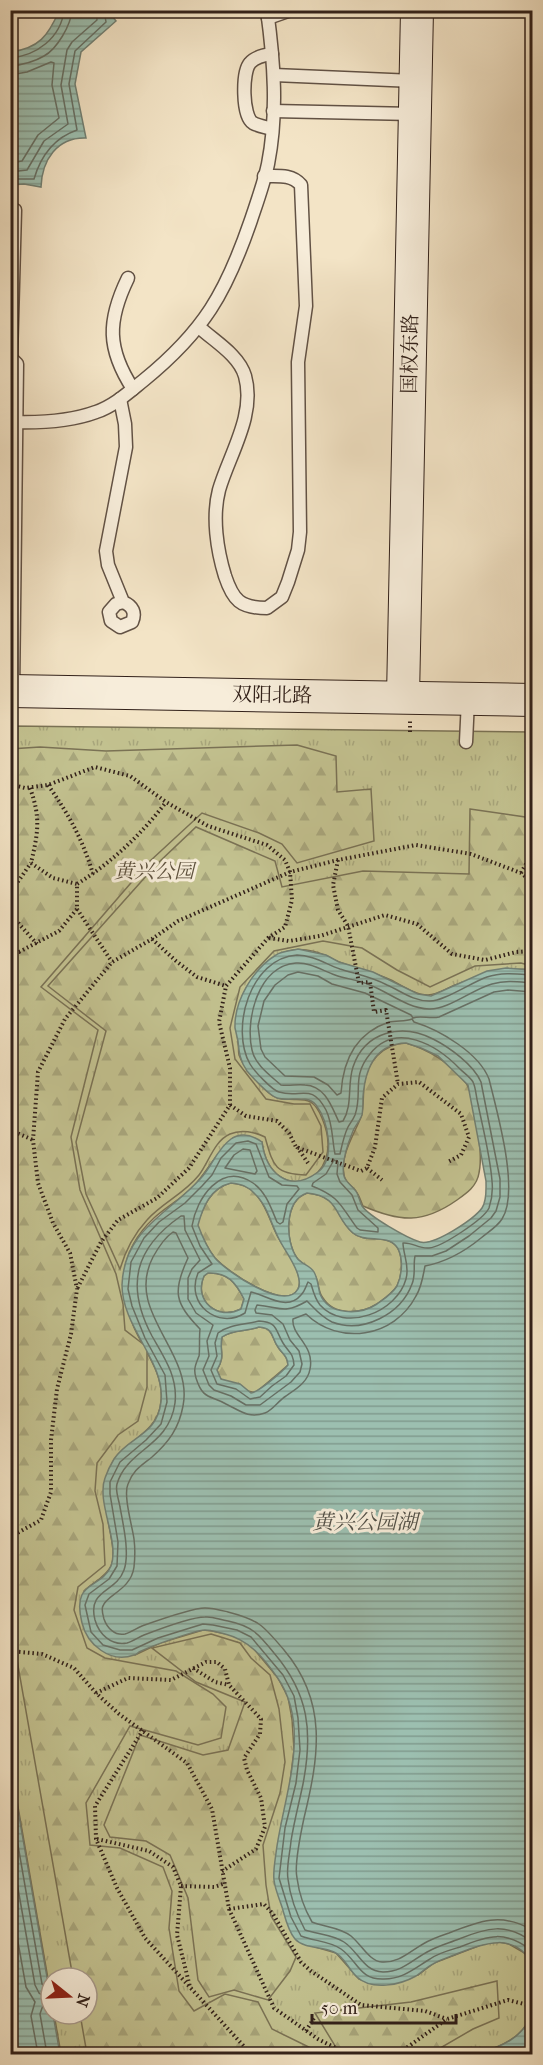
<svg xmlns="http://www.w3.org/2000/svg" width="543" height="2065" font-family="'IM FELL French Canon','Noto Serif SC',serif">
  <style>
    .grass { fill: url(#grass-tufts); stroke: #7a7255; stroke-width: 1.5 }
    .forest { fill: url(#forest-firs); stroke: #7a7255; stroke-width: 1.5 }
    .water { fill: url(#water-rules); stroke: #728074; stroke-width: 1.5; fill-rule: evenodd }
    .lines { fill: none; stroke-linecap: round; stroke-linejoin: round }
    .shore { stroke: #677065; stroke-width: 1.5 }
    .lane-casing { stroke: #625245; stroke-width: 15 }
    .secondary-casing { stroke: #32211a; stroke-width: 34 }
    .path { stroke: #32211a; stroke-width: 4; stroke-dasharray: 1.5 3; stroke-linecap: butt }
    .lane { stroke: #f7edda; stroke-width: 12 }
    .secondary { stroke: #f7edda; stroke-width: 32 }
    .labels { text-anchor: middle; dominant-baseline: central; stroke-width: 6; stroke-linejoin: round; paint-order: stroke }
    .street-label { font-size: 20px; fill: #32211a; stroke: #f7edda }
    .park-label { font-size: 20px; font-style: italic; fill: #5e513d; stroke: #f7edda }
    .water-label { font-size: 21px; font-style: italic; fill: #525047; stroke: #f7edda }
  </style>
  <defs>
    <pattern id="grass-tufts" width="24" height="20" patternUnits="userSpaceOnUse" patternTransform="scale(1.5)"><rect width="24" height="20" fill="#c3c290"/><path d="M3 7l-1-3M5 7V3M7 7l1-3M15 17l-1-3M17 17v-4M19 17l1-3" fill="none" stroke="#a8a67c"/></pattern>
    <pattern id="forest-firs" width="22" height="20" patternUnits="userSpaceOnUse" patternTransform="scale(1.5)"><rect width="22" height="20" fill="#c3c290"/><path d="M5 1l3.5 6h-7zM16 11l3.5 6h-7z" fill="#a8a67c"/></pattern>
    <pattern id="water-rules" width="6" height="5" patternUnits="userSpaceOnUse" patternTransform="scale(1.5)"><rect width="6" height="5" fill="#9cbfb0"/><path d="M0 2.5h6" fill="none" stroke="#809b8e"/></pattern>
  </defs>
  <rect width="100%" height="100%" fill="#f3e4c6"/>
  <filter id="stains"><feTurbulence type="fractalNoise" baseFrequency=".00333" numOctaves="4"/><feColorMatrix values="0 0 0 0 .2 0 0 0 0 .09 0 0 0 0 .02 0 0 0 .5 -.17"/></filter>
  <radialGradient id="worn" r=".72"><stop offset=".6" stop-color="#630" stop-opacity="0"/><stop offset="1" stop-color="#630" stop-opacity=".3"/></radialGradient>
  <path class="grass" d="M10,726l522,6v238c-19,-4 -55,7 -74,14 -10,3 -20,11 -30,11 -13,0 -25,-9 -37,-15 -17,-8 -34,-11 -52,-18 -4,-1 -7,-4 -12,-6 -33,-15 -58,-3 -77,26 -13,19 -15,38 -12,60 1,4 0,9 1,13 4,12 27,40 39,43 22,5 33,-7 44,20 28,66 -51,91 -60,24l-29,-4c-17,14 -25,33 -40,49 -12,12 -27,20 -39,31 -33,31 -38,67 -21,107 10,25 31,47 28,76 -3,36 -44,42 -50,66 -4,13 -5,32 -4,46 1,14 10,40 4,53 -5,11 -19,17 -27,25l51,64 25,-12 43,-13 9,1 24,5 12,6 30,36 10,19 4,22 2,31 -4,32 25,165 21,6 23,26 12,4 47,-8 16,-12 52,-20 9,-2 14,3 19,11 4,8v50c-8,25 -32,34 -54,41h-417l-7,-40h33v-36h-36v18l-41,-235z"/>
  <g class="forest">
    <path d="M297,745l39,11 1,36 34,-3 3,52 -77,22 -15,-19 -23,-11 -57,-20 -53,49 -108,125 57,43 -27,107 9,53 36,84 7,30 2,26 22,17v40l-9,34 -20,14 -21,28 -2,28 8,33 2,41 -27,22 -4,23 13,38 18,10 71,13 37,23 13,13 -5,31 -23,7 -68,-19 -44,77 4,42 30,3 43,19 9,24 -3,37 10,63 15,20 31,-17 33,8 14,27 51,25h-236l-7,-40h7v-36h-14l-62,-352 -1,-877 30,-2 66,4z"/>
    <path d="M470,809l62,9v148l-11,-3 -46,3 -45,21 -33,-17 -35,-22 -39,-7 -49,10 -34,36 -10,41 5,31 31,40 28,5h16l11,22 2,26 -17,23c-32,-1 -33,-10 -41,-38 -10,-5 -24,-8 -35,-3 -16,7 -21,28 -31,41 -15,19 -37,28 -52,45 -12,13 -22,32 -27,49l-34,-75 -10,-52 30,-111 -58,-45 108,-121 40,-38 79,34 7,26 81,-16 106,3z"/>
    <path d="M406,1043c24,7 44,20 60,40 7,9 7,28 10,40 3,14 6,35 3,50 -2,13 -12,20 -22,27 -34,24 -57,22 -94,6 -2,-4 -3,-9 -6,-13 -3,-6 -12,-10 -13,-18 -4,-20 10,-40 17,-58 3,-9 2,-22 3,-32 2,-23 19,-41 42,-42z"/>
    <path d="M230,1183c12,1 21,4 28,14 10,12 13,28 21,42 6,11 26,36 19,50 -13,23 -71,-18 -83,-31 -8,-10 -13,-22 -18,-33 6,-18 13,-36 33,-42z"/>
    <path d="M307,1193c34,3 27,23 46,40 9,8 25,4 36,8 16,5 14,33 8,45 -5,8 -13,13 -20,18 -16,10 -43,12 -54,-6 -5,-6 -4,-14 -7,-21 -4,-10 -14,-11 -19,-19 -12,-17 -13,-57 10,-65z"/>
    <path d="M208,1273c20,-1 28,10 36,26l-3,10c-23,12 -48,-8 -37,-33z"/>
    <path d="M259,1327c15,1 12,10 19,20 5,8 9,8 10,18 -2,2 -30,26 -32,27 -3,2 -32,-10 -35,-13 -2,-2 -3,-6 -4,-9 9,-15 2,-18 5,-33 11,-8 24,-5 37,-10z"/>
    <path d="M211,1634l29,9 11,15 19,17 9,34 6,53 -5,31 -17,52 3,40 5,31 25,41 -6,14 -22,29 -34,-10 -25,7 -11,-17 -10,-82 -18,-43 -24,-14 -36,-4 -6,-12 36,-90 63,20 25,-5 17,-48 -49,-20 -44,-34z"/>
    <path d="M497,1981l2,37 -26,11 -43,25h-90l-25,-41 96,-11z"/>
  </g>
  <g class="water">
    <path d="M59,11h49l8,10 -35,31 -6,32 11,54c-29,-1 -44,22 -45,49l-17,-3 -13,1v-133c28,-4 37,-16 48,-41z"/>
    <path d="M298,949l28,6 13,7 34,10 45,22 13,2 56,-25 19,-3 26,2v993c-18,-31 -47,-20 -73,-10 -9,4 -18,6 -26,11 -6,3 -11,8 -17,12 -16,9 -44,15 -59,1 -9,-8 -12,-20 -23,-25 -12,-6 -30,-3 -39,-13 -7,-8 -10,-22 -13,-32 -3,-9 -7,-18 -8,-27 -1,-8 1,-19 2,-27 7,-56 37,-125 1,-176 -14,-20 -28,-37 -52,-43 -6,-1 -13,-4 -20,-4 -12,1 -54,16 -66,22 -1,1 -3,3 -5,3 -24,9 -47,-11 -52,-32 -11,-44 19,-33 29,-57 9,-24 -15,-64 -6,-88 2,-6 6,-14 9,-19 15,-23 43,-23 47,-57 5,-40 -39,-74 -39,-117 2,-56 47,-71 79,-107 11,-12 16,-29 30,-39 10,-7 21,-4 31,3 4,31 27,52 56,30 18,-14 10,-51 -2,-67 -9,-11 -26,-3 -39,-7 -7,-2 -25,-21 -30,-27 -7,-10 -8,-19 -9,-30 -1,-4 -2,-9 -3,-13 -1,-27 18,-59 41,-73 6,-4 15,-4 22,-6zM406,1043l15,5 17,8 30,29 18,96c0,8 1,20 -4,27 -8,11 -48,38 -62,34 -13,-4 -50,-25 -58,-36 -2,-4 -3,-9 -5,-13 -3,-6 -12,-11 -13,-17 -3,-13 4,-33 9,-45 2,-5 7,-10 9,-16 1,-5 1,-12 1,-18 2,-27 11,-53 43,-54zM231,1183c10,1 17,3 24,11 12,11 16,30 24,45 6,12 15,23 19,36 1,5 3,9 0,14 -13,23 -72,-18 -83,-31 -8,-10 -13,-22 -17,-33 5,-18 12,-37 33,-42zM307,1193c33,3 27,24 46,40 9,8 25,4 36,8 16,6 14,32 8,45 -5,8 -13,13 -20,18 -17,11 -48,12 -57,-10 -2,-7 -2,-15 -6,-22 -4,-7 -13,-8 -17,-14 -12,-17 -13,-57 10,-65zM208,1273c20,-1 28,10 36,26l-3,10c-23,12 -48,-8 -37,-33zM259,1327c15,1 12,10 19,20 5,8 9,8 10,18 -5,6 -29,27 -37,28l-11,-9 -19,-5 -4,-9c9,-15 2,-18 5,-33 11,-8 24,-5 37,-10z"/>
    <path d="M10,1764l41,236v14h2l7,40h-49z"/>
    <path d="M532,2013v41h-54c22,-7 46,-16 54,-41z"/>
  </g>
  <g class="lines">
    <g class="shore">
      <path d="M10,58c26,-2 51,-20 54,-48"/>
      <path d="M10,66c11,-1 24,-4 34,-10 13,-7 27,-31 28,-46"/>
      <path d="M10,75l17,-3 24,-10 3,1 -2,22 7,33 -21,17 -16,26 -12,2"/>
      <path d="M10,172l17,-2 17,-29 24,-17 -7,-39 6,-35 5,-8 25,-22 -1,-10"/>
      <path d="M10,179h24c7,-24 20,-41 43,-49l-8,-46 6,-33 31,-29 -2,-12"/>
      <path d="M532,975c-14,-1 -30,-3 -45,2 -15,5 -44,25 -58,24 -16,0 -28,-10 -42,-16 -15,-8 -31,-11 -47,-16 -14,-5 -28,-14 -43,-14 -47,3 -67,74 -47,109 4,7 22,26 29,28 22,7 32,-10 47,18 7,14 6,30 9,44h5c2,-9 4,-19 8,-27 2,-4 5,-7 7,-12 8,-22 -4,-38 15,-61 26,-33 67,-9 90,15 4,4 10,8 13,13 3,6 3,15 5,22 5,25 12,51 14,77 1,9 0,18 -3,27 -5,11 -47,39 -60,40 -10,1 -17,-6 -26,-5 0,11 7,23 3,36 -9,33 -61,54 -86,26 -5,-6 -7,-14 -9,-21l-3,-2c-2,4 -3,9 -7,13 -14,17 -35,0 -50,-3l-6,21c-27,17 -60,-9 -47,-40l14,-9 -12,-18 -8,-20c4,-27 29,-65 61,-43 13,9 18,25 24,39l3,2 3,-2 4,-18 12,-15 -2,-3 -15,-1 -13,-8 -13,-33 -8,-3 -12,2 -15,15 -9,17 -10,11 -17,17 -26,19 -15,16 -13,24 -3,27 4,17 13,32 20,37 2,27 -6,22 -15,16 -26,22 -10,20v12l8,48 -1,24 -8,13 -20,15 -4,11 6,27 12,13 17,5h12l26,-12 32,-10 13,-4 10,1 24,5 14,7 32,38 11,21 4,22 2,32 -4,33 -11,45 -6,50 12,39 10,19c12,5 29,5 40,13 17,12 18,31 43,30 19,0 31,-11 46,-20 8,-6 20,-9 30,-12 28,-12 46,-17 72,4"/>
      <path d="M532,983c-13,-1 -26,-3 -40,1 -19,5 -44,26 -63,25 -22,-1 -39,-16 -59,-24 -11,-5 -24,-6 -35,-10 -12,-4 -25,-13 -39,-12 -38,3 -51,57 -44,87 3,15 19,26 29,35 9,1 16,-1 24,0 21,1 27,23 34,37l4,-1c10,-16 4,-36 10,-54 12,-36 49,-44 80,-28 16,8 41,26 48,43l19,97v18l-4,14 -5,7 -22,18 -23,15 -14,5h-17c-2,9 1,19 -3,28 -11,30 -49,50 -80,38 -11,-5 -17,-13 -25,-21 -24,14 -26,6 -50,4l-2,5 1,3 16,2 11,9 7,16 9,11 3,13 -2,8 -9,10 -31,23h-14l-15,-9 -17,-6 -5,-5 -6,-15 6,-14 -2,-15 6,-16 -17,-12 -8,-14v-21l4,-9 8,-9 -15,-30 -1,-14h-3c-46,32 -56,69 -29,120 12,21 26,41 23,67 -6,44 -48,46 -58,81 -2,7 2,16 3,23 3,17 10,46 4,63 -8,23 -37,19 -29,50 4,14 16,26 32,23 6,-2 12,-6 17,-8 13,-5 48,-18 61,-18 8,-1 15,3 23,4 24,5 31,13 46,32 35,41 39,79 29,131 -4,19 -9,38 -12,57 -1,12 -5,27 -3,38 2,17 9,36 17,51 12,4 29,5 39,12 15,10 19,29 39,30 20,0 30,-13 46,-21 9,-5 20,-8 30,-12 27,-11 48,-17 73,3"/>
      <path d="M532,992l-24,-2 -14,2 -55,25c-9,2 -19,-2 -26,1l-2,-3 -46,-22 -33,-9 -14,-8 -20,-4 -10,3 -13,10 -11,16 -6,25 3,23 4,8 20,19 29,1 14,8 9,10 4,-2c2,-33 15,-60 48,-71 8,-2 16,0 23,-3l2,3c26,8 65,31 75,57 8,33 31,112 13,140 -5,8 -14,13 -21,19 -17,14 -35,24 -56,28 -2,10 -3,20 -9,30 -22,42 -77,50 -110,18l-13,5c-2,17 22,26 17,50 -2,13 -14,20 -24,27 -8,5 -13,14 -21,17 -17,6 -26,-3 -39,-9 -16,-9 -23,-4 -30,-26 -3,-9 0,-14 3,-22 1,-4 0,-20 1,-27 -25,-26 -28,-37 -12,-71l-12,-25 -3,-1c-9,6 -15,16 -20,25 -29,55 41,95 30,149 -4,22 -14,36 -31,51 -11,9 -19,13 -24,27 -5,11 4,41 6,55 1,8 1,19 0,28 -3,23 -28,28 -31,39 -2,3 0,9 1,13 3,9 11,17 21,15 6,-2 12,-6 17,-8 14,-5 50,-18 63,-18 8,0 15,2 23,4 31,8 35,13 56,38 44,52 35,106 20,168 -3,14 -10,47 -7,60 2,15 8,32 15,44 12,5 28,5 39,14 10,8 18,25 31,26 17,1 27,-10 41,-18 8,-5 17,-8 26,-11 30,-12 53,-21 83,-3"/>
      <path d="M243,1149l7,1 7,21 -2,3 -30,-6 9,-13z"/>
      <path d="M334,1160l4,2 -1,12 3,8 12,13 6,15 20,18v4l-18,-2 -3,-2c-17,-23 -17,-31 -45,-42l1,-3 13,-9z"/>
      <path d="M259,1321c19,1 16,9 24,22 6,10 10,9 11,22l-8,11 -14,10 -12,11 -10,2 -14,-10 -19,-5 -6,-14 6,-14 -2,-13 3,-10c12,-9 27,-8 41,-12z"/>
      <path d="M10,1799l32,185 4,4 5,1"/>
      <path d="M10,1843l25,142 4,8 10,6 -7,9 -2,6 7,40"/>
      <path d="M10,1897l16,90 9,15 -4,14 7,38"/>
    </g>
    <defs>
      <g id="lane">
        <path d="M268,18l23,-8"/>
        <path d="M274,75l140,6"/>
        <path d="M273,111l140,3"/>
        <path d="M272,129c-6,-2 -14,-3 -19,-6 -11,-7 -11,-51 -3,-60 5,-6 14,-8 22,-9"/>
        <path d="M128,278c-21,43 -21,71 5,111"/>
        <path d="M199,327c15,14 40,28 46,49 11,39 -16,79 -26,114 -7,27 -2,60 6,86 8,24 15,32 42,32l15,-11 6,-15 10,-32 2,-18 -2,-170 8,-56 -5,-121c-9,-11 -23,-9 -37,-9"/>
        <path d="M10,357l7,7 -4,327"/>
        <path d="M11,357l4,-147"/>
        <path d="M120,399l5,25 1,23 -20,104 2,14 15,37c10,4 13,11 9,20l-12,5 -9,-6 -2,-9 7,-8 7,-2"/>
        <path d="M10,422c28,1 59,0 86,-10 18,-6 33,-20 48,-32 60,-49 82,-87 107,-160 6,-18 13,-37 17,-56 10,-51 6,-103 -1,-154"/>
        <path d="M466,742l2,-42"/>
      </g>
      <g id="secondary">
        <path d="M10,691l522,9"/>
        <path d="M403,697l14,-687"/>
      </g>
    </defs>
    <use href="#lane" class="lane-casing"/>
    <use href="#secondary" class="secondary-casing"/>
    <g class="path">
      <path d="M410,732v-12"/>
      <path d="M10,784l15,4 23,-3 47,-18 35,9 36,26 42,24 59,19 18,15 5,12 2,28 -7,27 -17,11 -42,48 -7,36 11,46v37l-41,63 -32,30 -39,22 -17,22 -24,47"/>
      <path d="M48,785c21,30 34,53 45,89"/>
      <path d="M30,788c11,30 8,45 1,75l22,15 24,6"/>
      <path d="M338,860l-5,25 5,25 10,16 11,57 11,-1 4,30 12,-2 12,74"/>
      <path d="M521,873l11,-20"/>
      <path d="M10,893l21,-30"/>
      <path d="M77,909l35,53"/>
      <path d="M10,912l10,13 17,19"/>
      <path d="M269,938l20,3 31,-5 65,-21 32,9 35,30 33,6 31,-8 16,-1"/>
      <path d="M152,939l24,22 21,16 29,9"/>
      <path d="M10,951l9,1 40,-21 18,-22v-25c34,-21 65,-50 89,-82"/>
      <path d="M230,1105l16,11 31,5 12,12 7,14 65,24 6,-3 8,-21 7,-49 16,-14 21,-2 42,32 8,23 -8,18 -13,7"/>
      <path d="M10,1130l23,10"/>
      <path d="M297,1147l11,16"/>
      <path d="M367,1168l15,12"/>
      <path d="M10,1537l31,-17 10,-28v-52l6,-51 14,-55 6,-45 -7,-36 -17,-30 -15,-40 -5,-43 5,-68 27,-53 47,-57 40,-23 26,-18 112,-49 48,-12 78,-15 55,9 50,19 11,9"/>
      <path d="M10,1651l32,3 32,14 22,25 23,21 68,49 25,46 17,100 45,99 44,31 29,15"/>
      <path d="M193,1668l22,14 14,3"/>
      <path d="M96,1693l32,-15 43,2 35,-18h11l8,7 4,16 32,34 -1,15 -16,24 3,12 14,28 4,29 -9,22 -35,23"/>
      <path d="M143,1730l-48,76 1,33 21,49 28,50 106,116"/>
      <path d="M97,1839l52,12 24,16 8,19 -4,49 13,52"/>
      <path d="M181,1886l33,1 9,-3"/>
      <path d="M229,1909l35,-5 9,10 28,48 10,9 50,34 64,6 22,8"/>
      <path d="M306,2031l8,-13"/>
      <path d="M386,2054l16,-3 45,-32 61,-19 24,6"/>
    </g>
    <use href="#lane" class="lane"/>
    <use href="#secondary" class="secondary"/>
  </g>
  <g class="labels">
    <g class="street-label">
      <text transform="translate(410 354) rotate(-89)">国权东路</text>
      <text transform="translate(272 695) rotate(1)">双阳北路</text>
    </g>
    <g class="park-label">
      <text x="154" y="871">黄兴公园</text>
    </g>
    <g class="water-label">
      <text x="365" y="1522">黄兴公园湖</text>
    </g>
  </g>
  <rect width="543" height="2065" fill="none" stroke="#f3e4c6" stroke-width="36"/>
  <rect x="12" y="12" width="519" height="2041" fill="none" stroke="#32211a" stroke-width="3"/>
  <rect x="18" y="18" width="507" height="2029" fill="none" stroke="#32211a" stroke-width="1.5"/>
  <g transform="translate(69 1996) rotate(108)"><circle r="28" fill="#f7edda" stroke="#a89b8d" stroke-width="1.5"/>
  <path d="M0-4.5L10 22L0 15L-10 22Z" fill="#8f2418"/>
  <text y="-9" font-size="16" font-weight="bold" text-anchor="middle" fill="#32211a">N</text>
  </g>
  <path d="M312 2014v9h144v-9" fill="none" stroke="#32211a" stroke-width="3"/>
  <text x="321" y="2014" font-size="18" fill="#32211a" stroke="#f7edda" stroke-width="4.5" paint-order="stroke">50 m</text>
  <rect width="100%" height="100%" filter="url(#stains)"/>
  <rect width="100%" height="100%" fill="url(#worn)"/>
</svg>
